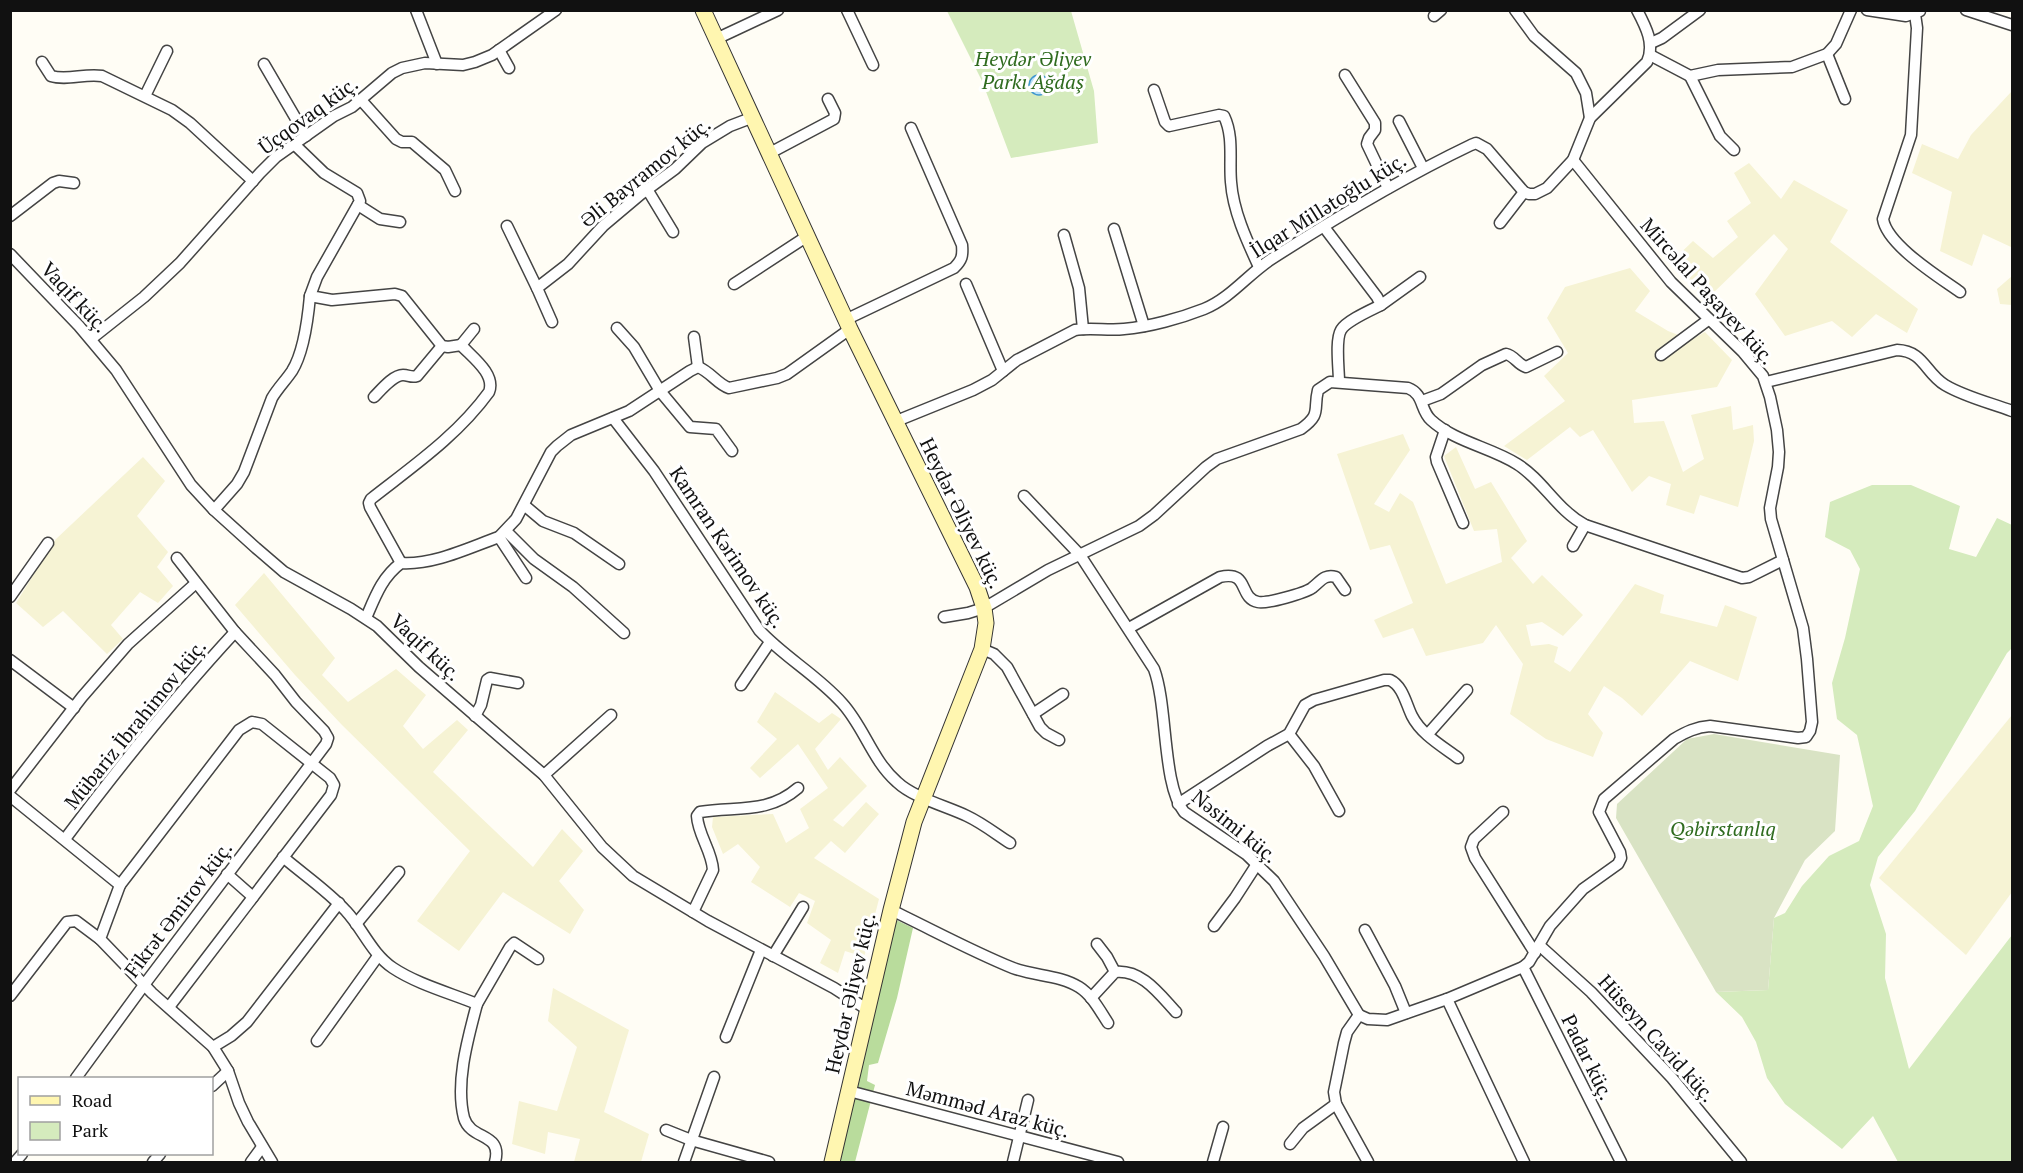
<svg xmlns="http://www.w3.org/2000/svg" width="2023" height="1173" font-family="'PT Serif',serif">
  <style>
    .farmland { fill: #f6f3d4 }
    .green { fill: #d5ebbd }
    .forest { fill: #b9dc9c }
    .cemetery { fill: #d9e3c4 }
    .water { fill: #b9e0f7; stroke: #3f96cf; stroke-width: 1.5 }
    .lines { fill: none; stroke-linecap: round; stroke-linejoin: round }
    .street-casing { stroke: #444; stroke-width: 13 }
    .secondary-casing { stroke: #333; stroke-width: 17 }
    .street { stroke: #fff; stroke-width: 10 }
    .secondary { stroke: #fff6b0; stroke-width: 15 }
    .labels { text-anchor: middle; dominant-baseline: central; stroke-width: 6; stroke-linejoin: round; paint-order: stroke }
    .park-label { font-size: 20px; font-style: italic; fill: #2f6b1f; stroke: #fff }
    .street-label { font-size: 20px; fill: #111; stroke: #fff }
  </style>
  <rect width="100%" height="100%" fill="#fffdf5"/>
  <g class="farmland">
    <path d="M2012,91v154l-1,2 -28,-13 -11,32 -32,-15 12,-59 -40,-19 10,-29 36,15 13,-24z"/>
    <path d="M1749,163l32,36 13,-19 54,30 -18,32 88,67 -11,24 -31,-19 -24,23 -20,-16 -47,15 -30,-42 33,-45 -14,-15 -66,64 -38,-35 23,-22 20,17 25,-21 -11,-16 24,-18 -17,-30z"/>
    <path d="M1630,268l20,23 -15,20 33,20 23,9 14,-8 27,28 -15,27 -85,13 2,23 30,-2 19,51 21,-13 -13,-44 40,-9 2,24 20,-5 1,16 -16,66 -38,-12 -6,19 -28,-9 5,-21 -22,-8 -17,16 -39,-62 -13,7 -10,-10 -43,33 -23,-14 61,-45 -21,-25 24,-23 -21,-35 18,-31z"/>
    <path d="M2012,276v29l-12,-1 -3,-15z"/>
    <path d="M1403,434l7,16 -36,54 15,8 11,-19 13,9 33,82 56,-22 -5,-33 -23,2 -30,-75 12,-9 19,42 16,-7 36,59 -16,17 22,26 9,-9 41,40 -20,21 -21,-14 -16,3 5,21 18,-2 9,3 -4,15 16,10 65,-88 29,11 -4,18 57,14 8,-22 32,12 -19,64 -48,-20 -48,55 -20,-18 -18,-12 -16,28 15,19 -10,24 -47,-18 -36,-25 13,-50 -27,-39 -13,18 -57,13 -13,-28 -30,10 -9,-18 39,-17 -23,-58 -20,5 -33,-96z"/>
    <path d="M143,457l22,24 -28,35 31,36 -11,15 16,19 -15,17 -18,-11 -29,33 12,14 -16,15 -44,-43 -20,16 -27,-24 39,-63z"/>
    <path d="M264,573l71,85 -13,17 26,27 48,-33 30,26 -23,31 20,23 34,-29 11,10 -35,42 100,95 29,-38 21,22 -24,30 25,29 -14,24 -67,-42 -44,59 -42,-30 53,-70 -128,-126 -47,-50 -60,-70z"/>
    <path d="M775,692l44,31 13,-10 9,6 -26,30 13,21 12,-13 27,29 -34,34 10,7 23,-25 13,12 -34,39 -14,-12 -17,17 65,41 -15,58 -19,-6 -7,22 -18,-10 11,-23 -24,-17 8,-22 -16,-8 -9,14 -39,-25 9,-15 -22,-23 -15,10 -11,-27 1,-10 60,-3 13,29 23,-15 -9,-19 28,-21 -30,-44 -38,34 -10,-10 27,-29 -20,-17z"/>
    <path d="M2012,715v177l-46,63 -87,-77z"/>
    <path d="M553,988l76,42 -25,82 45,22 -8,28h-67l6,-23 -32,-7 -3,22 -33,-10 7,-43 38,10 20,-64 -29,-26z"/>
  </g>
  <g class="green">
    <path d="M947,11h124l23,80 4,52 -87,15 -29,-77z"/>
    <path d="M1872,485h39l49,21 -11,43 27,8 21,-39 15,7v123l-5,5 -92,158 -37,46 -8,28 16,49 -1,44 24,91 103,-134v227h-114l-25,-46 -31,33 -57,-45 -18,-26 -11,-36 -14,-25 -26,-25 52,-2 6,-72 11,-5 17,-27 27,-30 30,-15 14,-35 -16,-71 -20,-16 -5,-36 13,-45 15,-69 -10,-19 -25,-13 5,-35z"/>
  </g>
  <path class="forest" d="M894,919l19,9 -16,70 -19,65 -9,2 -2,16 8,4 -20,77h-18z"/>
  <path class="cemetery" d="M1714,734l126,21 -5,76 -30,29 -31,58 -6,72 -52,2 -100,-174 1,-14 70,-65z"/>
  <circle class="water" cx="1039" cy="85" r="10"/>
  <g class="lines">
    <defs>
      <g id="street">
        <path d="M416,10l21,54"/>
        <path d="M847,10l26,55"/>
        <path d="M1515,10l19,26 42,37 10,20 4,25"/>
        <path d="M1867,10l39,6 14,-5"/>
        <path d="M1966,10l46,15"/>
        <path d="M1915,14l2,14 -6,107 -28,84c4,26 56,58 77,73"/>
        <path d="M1434,16l7,-6"/>
        <path d="M716,39l62,-29"/>
        <path d="M1651,43l11,-5 38,-28"/>
        <path d="M499,50l10,18"/>
        <path d="M1827,54l18,45"/>
        <path d="M1650,55l40,21 28,-6 74,-3 35,-13 9,-10 15,-34"/>
        <path d="M42,62l9,14c16,5 34,-3 51,0l70,34 18,13 63,58"/>
        <path d="M264,64l42,72"/>
        <path d="M1345,75l30,48v7l-6,8 -2,6 21,44"/>
        <path d="M1690,76l30,60 14,14"/>
        <path d="M1154,90l11,32 4,4 50,-11 5,1c10,21 5,44 7,66 2,29 16,59 28,85"/>
        <path d="M145,96l22,-45"/>
        <path d="M361,100l35,39 6,3h10l33,28 10,21"/>
        <path d="M1399,121l24,47"/>
        <path d="M294,144l30,29 33,20 3,8 -43,76 -7,19 22,4 63,-6 7,2 40,50 6,1 13,-2c11,12 35,29 28,47 -32,44 -76,74 -118,107l-2,4 1,4 31,56"/>
        <path d="M768,154l66,-35 1,-6 -7,-14"/>
        <path d="M647,189l26,43"/>
        <path d="M358,205l22,14 20,3"/>
        <path d="M10,216l43,-33 6,-2 15,2"/>
        <path d="M1500,223l24,-31"/>
        <path d="M507,226l30,62 31,-24 35,-38 38,-32 34,-25 27,-26 28,-17 21,-8"/>
        <path d="M1324,227l53,70 4,8c-10,5 -35,16 -40,25 -6,10 -2,39 -2,52"/>
        <path d="M1114,229l30,97"/>
        <path d="M1064,235l15,53 4,41"/>
        <path d="M10,254l69,72 37,44 75,115 23,25 42,38 28,24 67,37 26,17 42,41 125,108 58,72 31,29 75,45 126,67 34,22"/>
        <path d="M734,284l72,-47"/>
        <path d="M966,284l37,87"/>
        <path d="M537,288l15,34"/>
        <path d="M1381,305l39,-28"/>
        <path d="M845,320l109,-52c8,-8 9,-12 8,-23l-51,-117"/>
        <path d="M617,328l17,19 26,44 30,36 26,2 16,22"/>
        <path d="M694,337l4,30"/>
        <path d="M91,339l53,-42 36,-34 80,-90 16,-16 58,-41 18,-9 40,-34 10,-5 23,-5 38,2 12,-3 17,-7 64,-45"/>
        <path d="M461,345l13,-16"/>
        <path d="M1661,355l47,-35"/>
        <path d="M1766,382l131,-32c27,1 28,23 48,35 20,12 46,18 67,26"/>
        <path d="M374,397c7,-7 19,-22 29,-22 6,0 8,3 14,1l25,-30"/>
        <path d="M1422,401l19,-7 41,-29 24,-11c9,2 11,10 20,13l31,-15"/>
        <path d="M613,418l41,53 105,159c25,27 58,45 83,73 22,24 30,57 55,79 17,16 49,24 70,34 15,7 29,18 43,27"/>
        <path d="M894,422l79,-32 19,-10 25,-20 58,-30c16,-3 33,1 49,-1 25,-2 57,-11 80,-20 27,-11 45,-36 69,-51 64,-41 129,-80 198,-113l5,-2 11,6 37,43 5,2h6l12,-6 26,-28 17,-42 57,-56c8,-18 -1,-35 -10,-52"/>
        <path d="M1445,430l-9,27 1,5 26,61"/>
        <path d="M1024,496l56,59 74,114c14,38 8,115 30,143l62,42 28,27 50,75 35,59"/>
        <path d="M524,505l19,16 31,12 45,31"/>
        <path d="M214,510l23,-26 7,-12 28,-74c6,-10 14,-18 20,-27 12,-19 16,-53 18,-75"/>
        <path d="M506,531l28,28 39,28 51,46"/>
        <path d="M499,537l27,41"/>
        <path d="M1573,546l12,-21"/>
        <path d="M10,597l38,-54"/>
        <path d="M944,617l24,-4 16,-5 64,-38 91,-44 15,-11 52,-48 11,-8 84,-30c21,-15 12,-19 17,-39l12,-8 78,6c16,6 12,22 23,32 24,22 59,27 86,44 26,16 40,46 68,61l157,53 7,-1 34,-17"/>
        <path d="M366,618c9,-21 16,-41 35,-55 33,2 67,-15 98,-26l17,-18 35,-67 6,-6 14,-11 58,-24 61,-40 8,-4c13,5 19,17 31,21l48,-10 10,-4 63,-45"/>
        <path d="M1129,628l91,-51c30,-7 18,21 38,25 9,2 47,-9 54,-14 9,-7 12,-14 24,-11l9,13"/>
        <path d="M982,649l12,5 13,13 33,60 6,6 13,7"/>
        <path d="M10,660l64,48"/>
        <path d="M741,685l29,-43"/>
        <path d="M1033,714l30,-20"/>
        <path d="M475,716l6,-11 6,-25 3,-2 28,5"/>
        <path d="M1289,734l25,32 25,45"/>
        <path d="M1428,734l39,-44"/>
        <path d="M544,775l67,-60"/>
        <path d="M10,790l72,-93 46,-53 68,-61"/>
        <path d="M10,796l110,89 -20,54 52,54 61,54 15,24 11,32 9,19 24,40"/>
        <path d="M1178,804l89,-58 22,-12 16,-29 9,-5 70,-20h6c13,6 16,24 22,36 9,18 30,30 46,42"/>
        <path d="M1503,812l-29,27 -3,8 4,11 60,95"/>
        <path d="M65,839c54,-72 109,-141 170,-207"/>
        <path d="M283,857c21,18 45,34 63,54 17,18 25,42 47,57 24,16 57,25 84,36 -9,34 -22,79 -13,114 7,23 39,14 31,44"/>
        <path d="M227,874l26,23"/>
        <path d="M120,885l119,-155 13,-8 10,2 68,54 4,7 -3,10 -162,212"/>
        <path d="M891,910c40,19 80,41 122,58 21,8 47,7 66,19 13,8 21,24 29,36"/>
        <path d="M693,912l20,-42c-1,-19 -15,-35 -16,-54l3,-4c37,-6 68,2 98,-24"/>
        <path d="M356,924l43,-52"/>
        <path d="M1214,926l21,-28 22,-34"/>
        <path d="M1365,930l30,56 11,27"/>
        <path d="M1097,944l10,13 8,15"/>
        <path d="M1539,945l52,47 81,86 69,84"/>
        <path d="M773,956l30,-49"/>
        <path d="M1523,967l98,195"/>
        <path d="M10,996l57,-74 9,-1 24,18"/>
        <path d="M1091,998l24,-26c27,-3 45,23 61,40"/>
        <path d="M1447,999l77,163"/>
        <path d="M477,1004l33,-57 4,-4 24,16"/>
        <path d="M1359,1015l9,4 19,1 60,-21 76,-32 6,-5 21,-36 33,-37 35,-25 3,-6 -1,-6 -21,-40 5,-13 70,-60c12,-7 22,-12 36,-13l88,12 8,-1 4,-6 2,-9 -5,-63 -4,-31 -32,-109 -1,-11 8,-41 1,-15 -2,-22 -7,-33 -7,-21 -20,-24 -72,-70 -98,-122"/>
        <path d="M1359,1015l-12,17 -3,11 -10,49 2,12 32,58"/>
        <path d="M726,1037l35,-87"/>
        <path d="M317,1041l61,-85"/>
        <path d="M213,1047l18,-11 16,-14 92,-119"/>
        <path d="M76,1078l68,-93 182,-241 2,-6 -4,-7 -28,-29 -21,-27 -40,-43 -58,-74"/>
        <path d="M212,1086l16,-15"/>
        <path d="M849,1091l269,71"/>
        <path d="M666,1130l25,10 78,22"/>
        <path d="M1290,1144l13,-16 33,-24"/>
        <path d="M15,1162l7,-8"/>
        <path d="M153,1162l7,-8"/>
        <path d="M251,1162l11,-15"/>
        <path d="M684,1162l30,-85"/>
        <path d="M1013,1162l15,-62"/>
        <path d="M1213,1162l10,-35"/>
      </g>
      <path id="secondary" d="M703,10l147,319 127,258 7,21 2,15 -4,26 -68,173 -23,88 -59,252"/>
    </defs>
    <use href="#street" class="street-casing"/>
    <use href="#secondary" class="secondary-casing"/>
    <use href="#street" class="street"/>
    <use href="#secondary" class="secondary"/>
  </g>
  <g class="labels">
    <g class="park-label">
      <text x="1033" y="58">Heydər Əliyev<tspan x="1033" dy="23">Parkı Ağdaş</tspan></text>
      <text x="1723" y="828">Qəbirstanlıq</text>
    </g>
    <g class="street-label">
      <text transform="translate(308 115) rotate(-36)">Üçqovaq küç.</text>
      <text transform="translate(645 172) rotate(-39)">Əli Bayramov küç.</text>
      <text transform="translate(1328 205) rotate(-32)">İlqar Millətoğlu küç.</text>
      <text transform="translate(1708 291) rotate(48)">Mircəlal Paşayev küç.</text>
      <text transform="translate(75 297) rotate(47)">Vaqif küç.</text>
      <text transform="translate(962 513) rotate(64)">Heydər Əliyev küç.</text>
      <text transform="translate(728 547) rotate(56)">Kamran Kərimov küç.</text>
      <text transform="translate(426 647) rotate(43)">Vaqif küç.</text>
      <text transform="translate(135 724) rotate(-51)">Mübariz İbrahimov küç.</text>
      <text transform="translate(1235 826) rotate(39)">Nəsimi küç.</text>
      <text transform="translate(178 909) rotate(-53)">Fikrət Əmirov küç.</text>
      <text transform="translate(850 993) rotate(-77)">Heydər Əliyev küç.</text>
      <text transform="translate(1657 1038) rotate(48)">Hüseyn Cavid küç.</text>
      <text transform="translate(1588 1057) rotate(64)">Padar küç.</text>
      <text transform="translate(988 1109) rotate(15)">Məmməd Araz küç.</text>
    </g>
  </g>
  <rect width="2023" height="1173" fill="none" stroke="#111111" stroke-width="24"/>
  <rect x="18" y="1077" width="195" height="78" fill="#ffffff" stroke="#a0a0a0" stroke-width="1.5"/>
  <rect x="30" y="1096" width="30" height="9" fill="#fff6b0" stroke="#a0a0a0" stroke-width="1.5"/>
  <text x="72" y="1107" font-size="18" fill="#111111">Road</text>
  <rect x="30" y="1122" width="30" height="18" fill="#d5ebbd" stroke="#a0a0a0" stroke-width="1.5"/>
  <text x="72" y="1137" font-size="18" fill="#111111">Park</text>
</svg>
